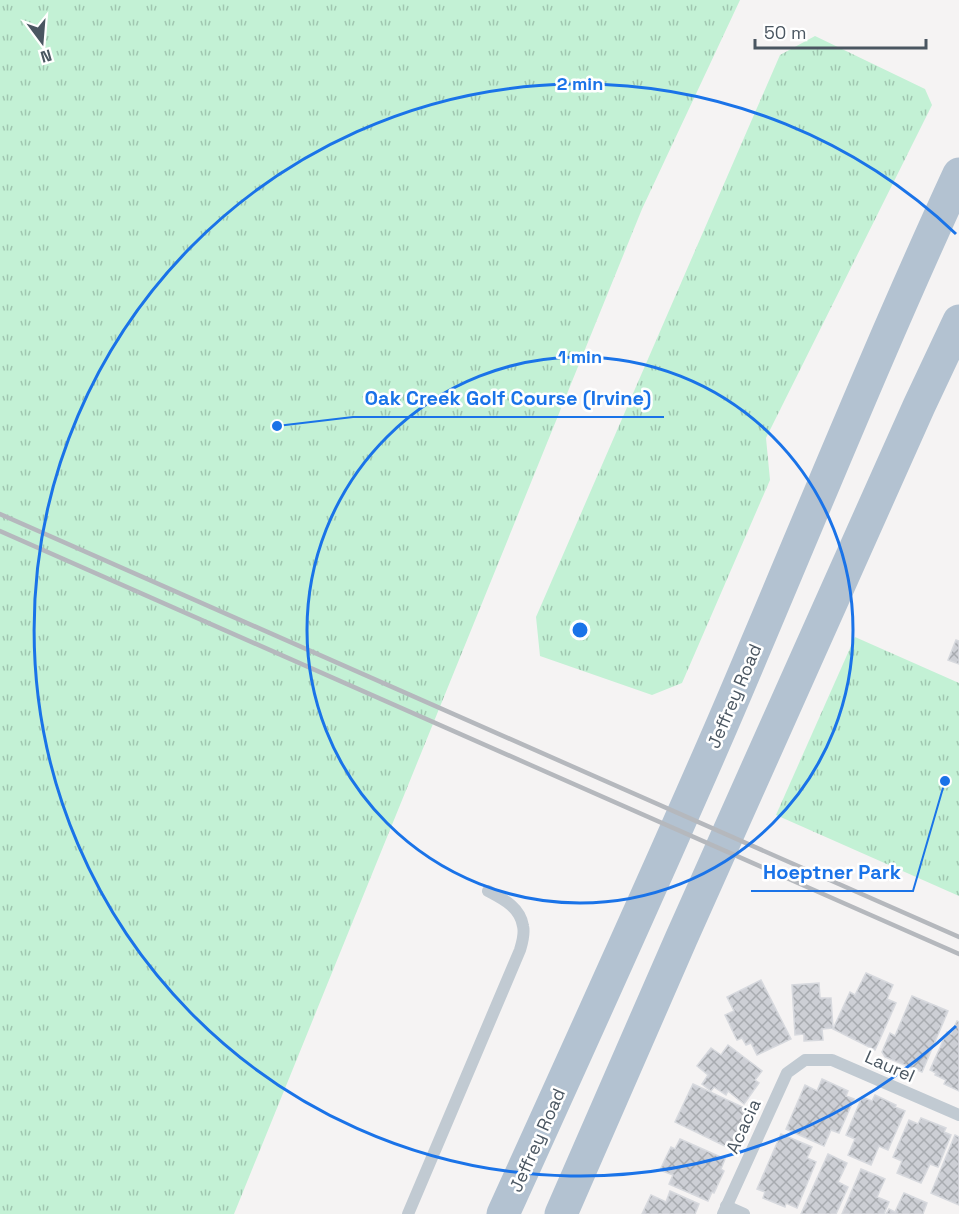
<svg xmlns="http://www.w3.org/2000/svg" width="959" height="1214" font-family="'Space Grotesk',sans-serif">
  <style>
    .grass { fill: url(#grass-tufts) }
    .building { fill: url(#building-cross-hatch); stroke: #d7d9de; stroke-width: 1.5 }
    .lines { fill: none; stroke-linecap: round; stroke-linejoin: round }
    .service { stroke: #c1cad2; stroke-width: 12 }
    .primary { stroke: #b3c2d1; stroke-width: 33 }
    .rail { stroke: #b5b8bd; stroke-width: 4.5 }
    .ring { fill: none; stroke: #1a73e8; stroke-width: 3 }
    .labels { text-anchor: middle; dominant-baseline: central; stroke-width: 5; stroke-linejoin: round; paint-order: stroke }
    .street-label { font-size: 18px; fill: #4a5661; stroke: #fff }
    .centre { fill: #1a73e8; stroke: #fff; stroke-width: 3 }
    .ring-label { font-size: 18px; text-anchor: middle; font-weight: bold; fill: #1a73e8; stroke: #fff; stroke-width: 5; stroke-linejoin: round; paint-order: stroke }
    .leader { fill: none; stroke: #1a73e8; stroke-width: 2 }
    .callout-dot { fill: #1a73e8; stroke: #fff; stroke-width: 2 }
    .callout-label { font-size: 20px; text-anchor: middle; font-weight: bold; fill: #1a73e8; stroke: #fff; stroke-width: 5; stroke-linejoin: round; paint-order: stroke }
  </style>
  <defs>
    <pattern id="grass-tufts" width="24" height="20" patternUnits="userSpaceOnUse" patternTransform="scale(1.5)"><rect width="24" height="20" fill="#c3f1d5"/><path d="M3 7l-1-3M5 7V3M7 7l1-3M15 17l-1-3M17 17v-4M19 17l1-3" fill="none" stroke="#a0c6b0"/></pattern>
    <pattern id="building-cross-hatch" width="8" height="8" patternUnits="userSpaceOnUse" patternTransform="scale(1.5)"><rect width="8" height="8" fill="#cdcfd5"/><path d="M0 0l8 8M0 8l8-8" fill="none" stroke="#a8abb0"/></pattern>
  </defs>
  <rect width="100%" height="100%" fill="#f5f3f3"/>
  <g class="grass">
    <path d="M0,0h740l-98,209 -408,1005h-234z"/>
    <path d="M815,36l110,53 7,16 -166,333 4,42 -88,203 -30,12 -112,-39 -4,-39 244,-562z"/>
    <path d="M855,637l104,46v213l-183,-81z"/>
  </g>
  <g class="building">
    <path d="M956,640l3,1v23l-11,-4z"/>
    <path d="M866,973l27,12 -6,14 9,4 -21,47 -42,-21 17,-37 5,3z"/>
    <path d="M761,980l30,59 -34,16 -6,-12 -5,2 -4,-7 -5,2 -12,-25 9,-4 -7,-14z"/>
    <path d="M819,983l1,15h11l2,30 -11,1 1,11 -19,1v-7l-9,1 -3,-50z"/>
    <path d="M912,996l36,15 -26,61 -37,-15 -3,-5 8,-19 5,3z"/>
    <path d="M957,1021l2,1v69l-15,-7 2,-4 -11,-5 1,-2 -6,-3 17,-38 4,2z"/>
    <path d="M728,1045l34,26 -7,9 4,3 -15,21 -16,-13 -2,4 -12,-8 -3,4 -9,-7 6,-9 -11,-9 14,-18 10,7z"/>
    <path d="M822,1079l26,12 -2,5 8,3 -15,34 -8,-3 -7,16 -38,-17 19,-44 12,6z"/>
    <path d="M693,1084l56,26 -18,39 -56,-27z"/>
    <path d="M875,1095l21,10 -1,2 10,4 -17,39 -9,-4 -8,19 -23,-10 7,-16 -9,-4 16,-38 10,4z"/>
    <path d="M921,1118l25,10 -2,4 7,3 -13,32 -8,-3 -9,19 -24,-10 5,-12 -9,-4 16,-37 9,4z"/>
    <path d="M781,1134l31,13 -5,11 9,4 -19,46 -11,-5 -1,4 -22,-9 2,-6 -8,-3z"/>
    <path d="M955,1135l4,2v68l-28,-12z"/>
    <path d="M680,1139l45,20 -4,10 3,2 -10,22 -2,-1 -4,9 -39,-17 4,-9 -13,-5 11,-23 4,2z"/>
    <path d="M828,1154l19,9 -9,19 10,5 -12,27h-35z"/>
    <path d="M861,1169l24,10 -8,18 12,5 -5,12h-42z"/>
    <path d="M670,1191l29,13 -4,10h-53l9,-19 15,7z"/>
    <path d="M904,1193l23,10 -4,11h-37l3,-5 6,3z"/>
  </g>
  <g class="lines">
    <g class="service">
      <path d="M726,1206l18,8"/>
      <path d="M408,1214l112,-264c2,-7 5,-16 3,-24 -3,-19 -20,-27 -35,-35"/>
      <path d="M723,1214l64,-141 18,-13h27l127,55"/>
    </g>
    <g class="primary">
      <path d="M503,1214c74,-163 148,-325 219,-489 79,-184 153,-369 237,-551"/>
      <path d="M561,1214l120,-275 238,-533 40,-85"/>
    </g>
    <g class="rail">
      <path d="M0,514l959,423"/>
      <path d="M0,531l959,423"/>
    </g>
  </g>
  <g class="ring">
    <circle cx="580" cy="630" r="273"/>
    <path d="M956 1026A546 546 0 1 1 956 234"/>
  </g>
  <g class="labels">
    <g class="street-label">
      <text transform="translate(734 696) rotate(-67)">Jeffrey Road</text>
      <text transform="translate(890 1066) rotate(24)">Laurel</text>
      <text transform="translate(743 1126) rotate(-65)">Acacia</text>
      <text transform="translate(537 1140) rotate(-66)">Jeffrey Road</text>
    </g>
  </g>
  <circle cx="580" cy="630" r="9" class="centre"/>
  <g class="ring-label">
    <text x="580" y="90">2 min</text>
    <text x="580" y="363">1 min</text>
  </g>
  <path class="leader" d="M277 426L353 417H664M945 781L913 891H751"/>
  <g class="callout-dot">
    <circle cx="277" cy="426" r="6"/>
    <circle cx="945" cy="781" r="6"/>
  </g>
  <g class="callout-label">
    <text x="508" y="405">Oak Creek Golf Course (Irvine)</text>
    <text x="832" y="879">Hoeptner Park</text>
  </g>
  <g transform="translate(42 42) rotate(164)" stroke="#ffffff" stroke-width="4.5" paint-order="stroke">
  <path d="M0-4.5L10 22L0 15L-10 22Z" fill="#4a5661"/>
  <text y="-9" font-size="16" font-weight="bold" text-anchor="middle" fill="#4a5661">N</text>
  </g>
  <path d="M755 39v9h171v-9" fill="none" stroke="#4a5661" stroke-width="3"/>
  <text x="764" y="39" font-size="18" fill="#4a5661" stroke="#ffffff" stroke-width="4.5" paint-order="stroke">50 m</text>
</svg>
